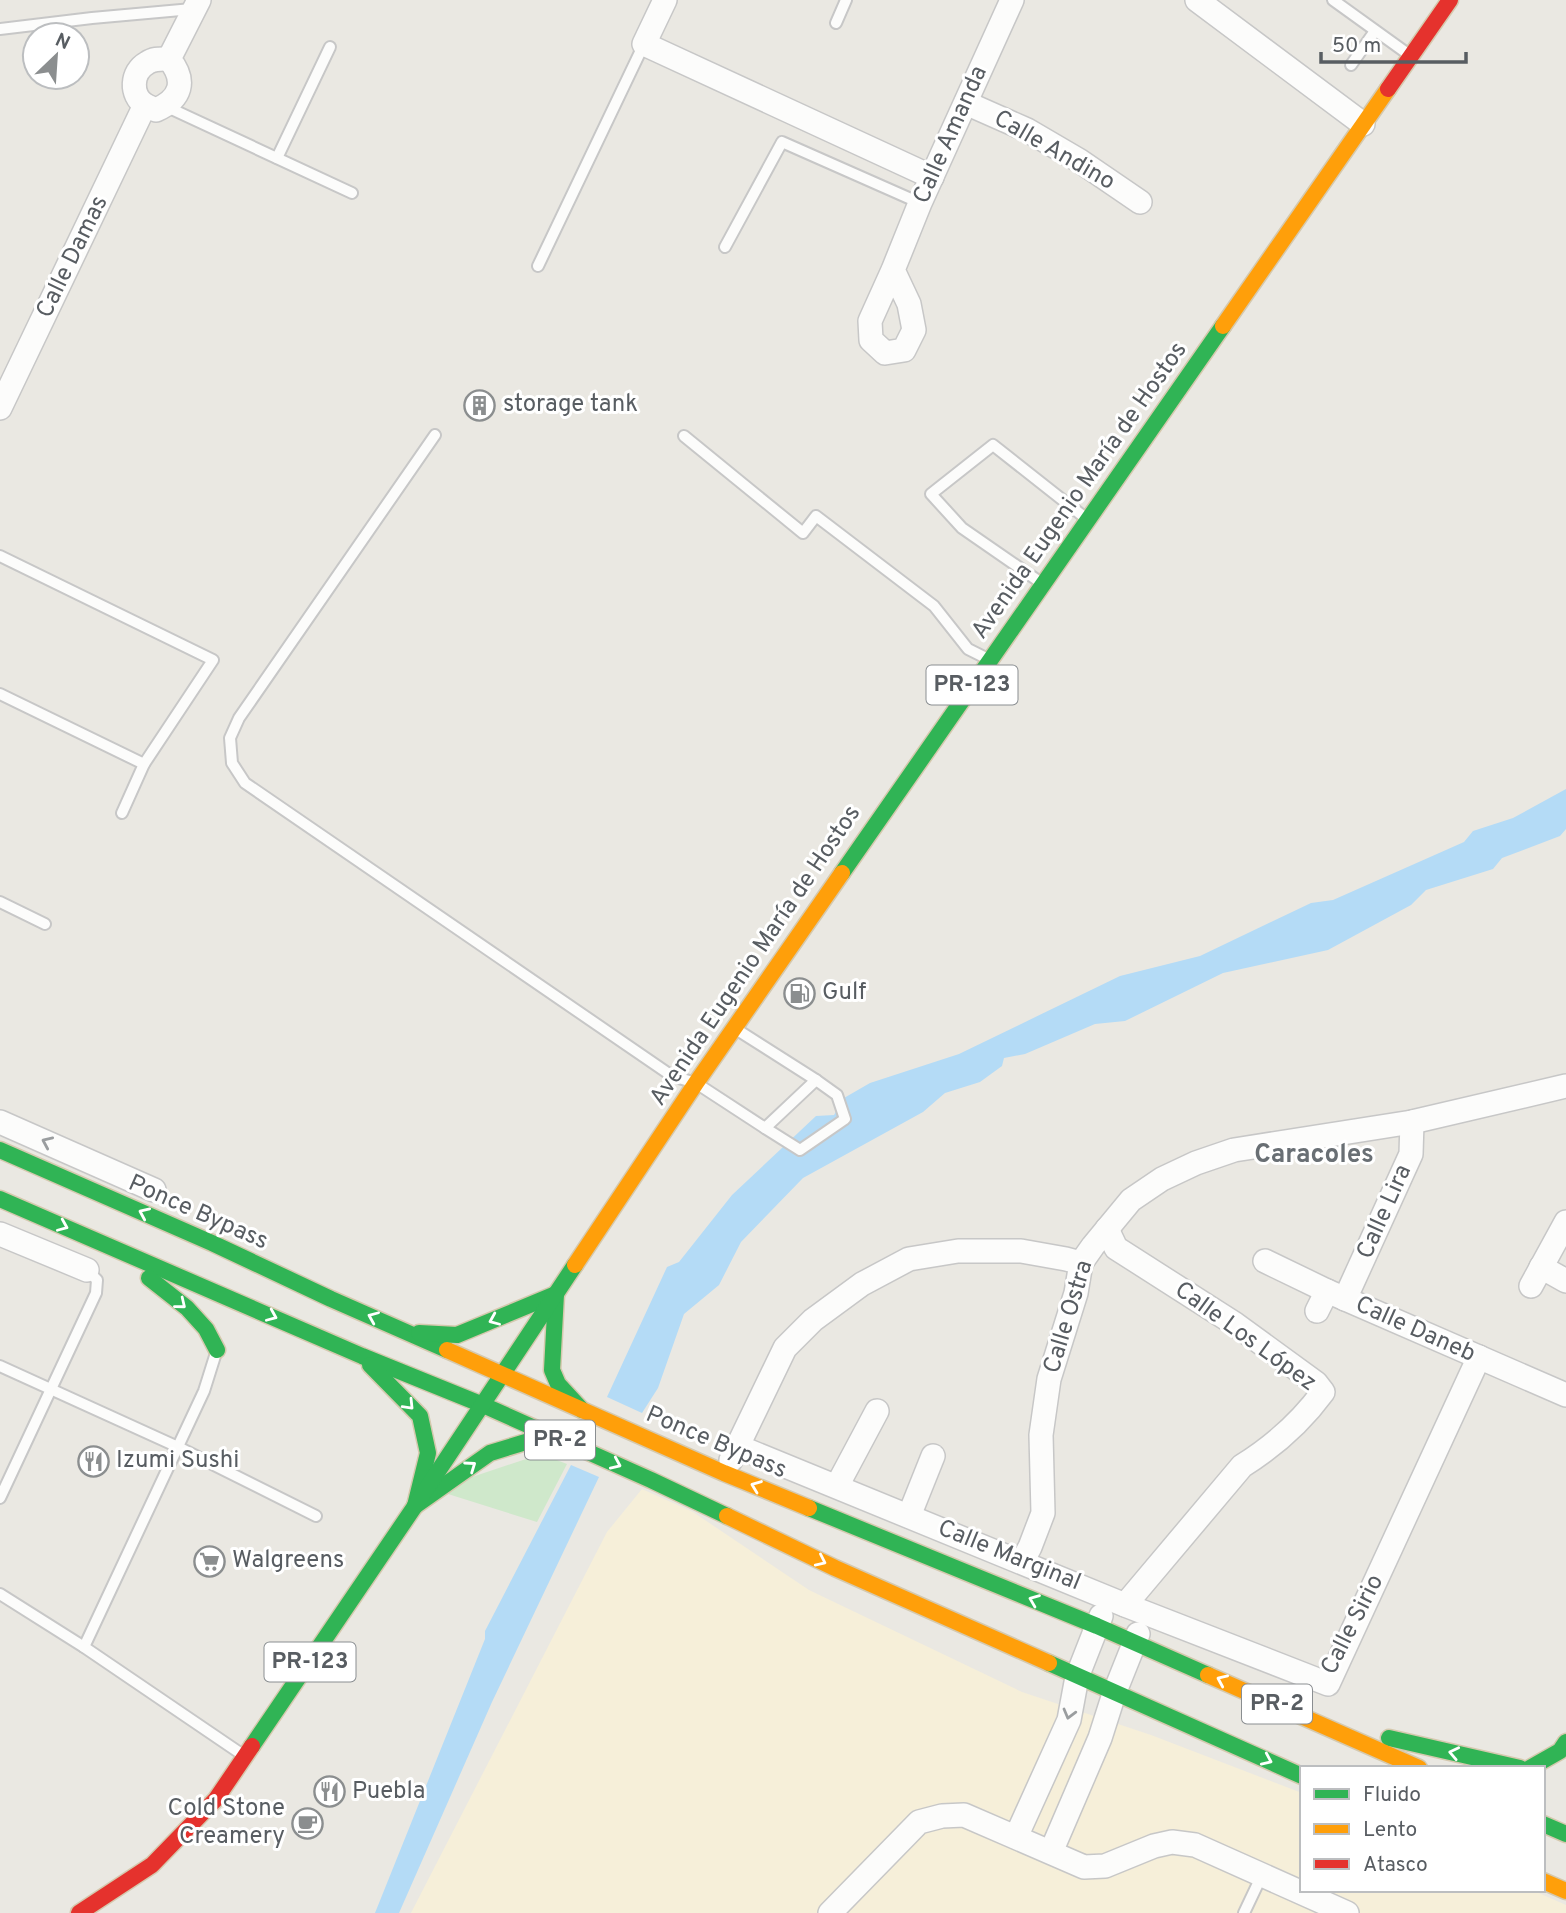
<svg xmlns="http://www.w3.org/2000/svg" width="1566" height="1913" font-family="Overpass,sans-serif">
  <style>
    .commercial { fill: #f6efd9 }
    .green { fill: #cfe8cb }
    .water { fill: #b4dbf6 }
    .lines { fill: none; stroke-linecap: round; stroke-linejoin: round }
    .lane-casing { stroke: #c7c7c7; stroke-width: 14 }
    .street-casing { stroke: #c7c7c7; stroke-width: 26 }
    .fast-casing { stroke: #d5c9ae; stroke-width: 19 }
    .slow-casing { stroke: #d5c9ae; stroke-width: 19 }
    .jam-casing { stroke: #d5c9ae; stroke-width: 19 }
    .lane { stroke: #fcfcfb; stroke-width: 10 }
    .street { stroke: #fcfcfb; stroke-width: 23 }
    .fast { stroke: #30b455; stroke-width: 16 }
    .slow { stroke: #ff9f0a; stroke-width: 16 }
    .jam { stroke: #e5322d; stroke-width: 16 }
    .oneway { stroke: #9a9d9f }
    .oneway2 { stroke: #fff }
    .labels { text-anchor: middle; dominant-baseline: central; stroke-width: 6; stroke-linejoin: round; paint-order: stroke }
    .shield { fill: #fff; stroke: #8a8e91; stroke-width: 2 }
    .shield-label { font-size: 23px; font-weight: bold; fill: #585d62 }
    .street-label { font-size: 24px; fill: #585d62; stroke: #fff }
    .poi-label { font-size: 24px; fill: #585d62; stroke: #fff; text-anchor: start }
    .neighbourhood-label { font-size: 26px; font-weight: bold; fill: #696f74; stroke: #fff }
  </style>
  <rect width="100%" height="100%" fill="#eae8e2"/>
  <path class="commercial" d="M642,1489l51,23 116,78 213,102 129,43 151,58v97h230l34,15v8h-1155l196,-381z"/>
  <path class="green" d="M541,1454l26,10 -30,58 -89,-28 21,-16z"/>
  <g class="water">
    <path d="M1566,789v40l-6,7 -58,22 -9,11 -67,21 -15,15 -83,45 -105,23 -98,48 -30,3 -70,30 -21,4 -2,8 -22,16 -35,11 -22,19 -120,66 -62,64 -22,43 -35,29 -26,74 -16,25 -35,-16 60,-130 12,-5 53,-67 84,-79 18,-1 10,-17 26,-15 89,-29 161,-78 80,-20 111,-53 22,-3 131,-58 9,-11 40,-13z"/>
    <path d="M571,1465l28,12 -107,225 -93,211h-24l110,-274v-8z"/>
  </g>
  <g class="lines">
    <defs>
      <g id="lane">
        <path d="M1333,0l75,54"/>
        <path d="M836,23l10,-23"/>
        <path d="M0,29l92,-11 100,-9"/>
        <path d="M1351,65l24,-34"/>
        <path d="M165,106l187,87"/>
        <path d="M277,158l53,-111"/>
        <path d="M725,247l57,-105 138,61"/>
        <path d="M538,266l106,-222"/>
        <path d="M435,435l-196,283 -9,20 2,25 13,20 427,293 24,7 69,45 51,-48 -77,-49"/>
        <path d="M684,436l119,97 13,-17 118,90 34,43 16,8"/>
        <path d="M0,556l213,104 -69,104 -144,-70"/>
        <path d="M1040,582l-78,-54 -31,-34 62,-49 90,71"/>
        <path d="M122,813l22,-49"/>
        <path d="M0,902l45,22"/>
        <path d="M765,1128l35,22 45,-31 -8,-24 -21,-15"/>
        <path d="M0,1366l178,81 138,69"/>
        <path d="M0,1498l96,-205 1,-13 -10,-10"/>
        <path d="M0,1594l84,53 156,106"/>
        <path d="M84,1647l120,-256 11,-35"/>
        <path d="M1244,1913l18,-38"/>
      </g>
      <g id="street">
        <path d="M665,0l-21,44 288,133"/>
        <path d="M1197,0l166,124"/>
        <path d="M966,103l61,27 53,31 60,41"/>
        <path d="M145,105c-15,-10 -14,-33 2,-42 7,-5 14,-4 22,-4"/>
        <path d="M893,270l16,34 5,26 -10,20 -19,3 -14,-13 -1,-19 23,-51 27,-67 92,-203"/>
        <path d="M0,408l145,-303 11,5c25,-11 31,-29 13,-51l30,-59"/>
        <path d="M0,1122l154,68"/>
        <path d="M1107,1229l9,19 119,76 81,59 7,9c-22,30 -49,54 -81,74l-117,139"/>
        <path d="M0,1234l87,36"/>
        <path d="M1265,1261l62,30 239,104"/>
        <path d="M1541,1267l25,14"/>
        <path d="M1531,1286l35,-64"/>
        <path d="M1345,1299l66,-145 1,-32"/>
        <path d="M1317,1311l10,-20"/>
        <path d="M739,1447l386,158 203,79 151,-327"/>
        <path d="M731,1460l54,-112 28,-28 49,-36 47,-25 49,-8h63l45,8 15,4"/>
        <path d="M837,1486l40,-75"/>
        <path d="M909,1516l24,-60"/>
        <path d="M1022,1562l8,-15 13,-34 -2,-78 8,-56 27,-86 5,-30 12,-17 38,-46 31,-21 34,-16 38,-13 178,-28 154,-36"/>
        <path d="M1016,1837l53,-117 8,-43 24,-61"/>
        <path d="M1051,1852l49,-114 14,-44 24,-60"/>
        <path d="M830,1913l89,-91 23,-6 22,-1 120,52 21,-1 49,-20 18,-4 23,3 152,68"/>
      </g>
      <g id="fast">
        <path d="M842,873l381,-547"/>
        <path d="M0,1150l212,93 119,56 116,51"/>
        <path d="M0,1199l362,157 121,49 168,75 76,36"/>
        <path d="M149,1278l38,30 19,21 11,21"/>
        <path d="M419,1333l38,2 99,-41 -4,76 6,14 24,26"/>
        <path d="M370,1365l50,51 8,37 -13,53"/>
        <path d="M415,1506l75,-53 39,-12 26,-4"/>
        <path d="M809,1508l288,118 111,49"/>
        <path d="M1049,1663l253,113"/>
        <path d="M1389,1738l131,30"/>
        <path d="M252,1746l163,-240 160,-241"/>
        <path d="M1530,1768l30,-17 6,-9"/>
        <path d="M1543,1824l23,10"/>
      </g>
      <g id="slow">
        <path d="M1223,326l165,-237"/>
        <path d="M575,1265l121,-182 146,-210"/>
        <path d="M447,1350l277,123 85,35"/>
        <path d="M727,1516l108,52 214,95"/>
        <path d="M1208,1675l211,93"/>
        <path d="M1543,1881l23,10"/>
      </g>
      <g id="jam">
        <path d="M1388,89l62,-89"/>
        <path d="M79,1913l73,-48 64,-66 36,-53"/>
      </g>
    </defs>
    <use href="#lane" class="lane-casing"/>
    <use href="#street" class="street-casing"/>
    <use href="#fast" class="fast-casing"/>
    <use href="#slow" class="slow-casing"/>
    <use href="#jam" class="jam-casing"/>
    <use href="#lane" class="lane"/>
    <use href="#street" class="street"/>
    <use href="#fast" class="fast"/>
    <use href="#slow" class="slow"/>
    <use href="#jam" class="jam"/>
  </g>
  <defs><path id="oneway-chevron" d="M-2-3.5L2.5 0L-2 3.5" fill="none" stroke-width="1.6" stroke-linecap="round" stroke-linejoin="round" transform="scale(1.75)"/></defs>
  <g class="oneway">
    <use href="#oneway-chevron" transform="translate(47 1142) rotate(-156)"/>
    <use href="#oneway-chevron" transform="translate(1069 1714) rotate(105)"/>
  </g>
  <g class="oneway2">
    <use href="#oneway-chevron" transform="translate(144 1213) rotate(-156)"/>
    <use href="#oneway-chevron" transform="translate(63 1226) rotate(23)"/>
    <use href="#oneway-chevron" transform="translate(181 1304) rotate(39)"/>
    <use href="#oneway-chevron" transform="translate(272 1316) rotate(23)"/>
    <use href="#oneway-chevron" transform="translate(373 1317) rotate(-157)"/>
    <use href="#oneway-chevron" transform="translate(494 1320) rotate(157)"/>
    <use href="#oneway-chevron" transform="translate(409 1405) rotate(46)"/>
    <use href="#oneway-chevron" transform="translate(616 1464) rotate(24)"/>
    <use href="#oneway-chevron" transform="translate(471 1466) rotate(-35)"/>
    <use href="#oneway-chevron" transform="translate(756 1486) rotate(-159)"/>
    <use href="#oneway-chevron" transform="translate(821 1561) rotate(25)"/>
    <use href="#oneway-chevron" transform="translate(1034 1600) rotate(-158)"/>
    <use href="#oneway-chevron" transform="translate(1222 1680) rotate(-156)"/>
    <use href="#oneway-chevron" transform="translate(1454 1753) rotate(-168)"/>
    <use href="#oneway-chevron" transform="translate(1267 1760) rotate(24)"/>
  </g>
  <defs>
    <symbol id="building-ring" viewBox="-11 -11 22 22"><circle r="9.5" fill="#fff" stroke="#8b8e8f" stroke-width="1.5"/><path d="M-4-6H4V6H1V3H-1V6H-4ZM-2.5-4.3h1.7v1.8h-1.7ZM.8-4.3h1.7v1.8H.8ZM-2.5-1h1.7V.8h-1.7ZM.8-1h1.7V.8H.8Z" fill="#8b8e8f"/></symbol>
    <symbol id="fuel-ring" viewBox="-11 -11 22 22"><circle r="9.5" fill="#fff" stroke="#8b8e8f" stroke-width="1.5"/><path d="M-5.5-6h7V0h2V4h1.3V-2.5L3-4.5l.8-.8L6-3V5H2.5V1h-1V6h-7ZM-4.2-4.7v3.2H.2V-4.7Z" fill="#8b8e8f"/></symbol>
    <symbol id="restaurant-ring" viewBox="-11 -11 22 22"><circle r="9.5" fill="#fff" stroke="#8b8e8f" stroke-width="1.5"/><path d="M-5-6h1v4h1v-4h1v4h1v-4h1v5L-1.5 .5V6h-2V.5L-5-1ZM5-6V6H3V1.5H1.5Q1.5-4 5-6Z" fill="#8b8e8f"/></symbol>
    <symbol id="supermarket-ring" viewBox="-11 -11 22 22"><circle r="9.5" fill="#fff" stroke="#8b8e8f" stroke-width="1.5"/><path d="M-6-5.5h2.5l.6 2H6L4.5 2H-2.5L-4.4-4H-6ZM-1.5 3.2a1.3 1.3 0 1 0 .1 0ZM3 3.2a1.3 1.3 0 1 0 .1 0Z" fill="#8b8e8f"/></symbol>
    <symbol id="cafe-ring" viewBox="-11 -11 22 22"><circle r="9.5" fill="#fff" stroke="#8b8e8f" stroke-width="1.5"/><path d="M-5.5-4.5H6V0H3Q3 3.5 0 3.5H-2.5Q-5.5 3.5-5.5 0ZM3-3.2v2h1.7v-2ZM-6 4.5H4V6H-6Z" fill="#8b8e8f"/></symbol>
  </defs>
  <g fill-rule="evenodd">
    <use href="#building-ring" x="462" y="388" width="35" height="35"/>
    <use href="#fuel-ring" x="782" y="976" width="35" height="35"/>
    <use href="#restaurant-ring" x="76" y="1444" width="35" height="35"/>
    <use href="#supermarket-ring" x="192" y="1544" width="35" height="35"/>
    <use href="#restaurant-ring" x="312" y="1774" width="35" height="35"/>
    <use href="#cafe-ring" x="290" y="1806" width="35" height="35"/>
  </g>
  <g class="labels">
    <g class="shield">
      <rect x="926.5" y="665.5" width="91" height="39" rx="5"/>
      <rect x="525" y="1420.5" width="70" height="39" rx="5"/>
      <rect x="264.5" y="1642.5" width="91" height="39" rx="5"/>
      <rect x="1242" y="1684.5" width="70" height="39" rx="5"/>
    </g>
    <g class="shield-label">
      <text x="972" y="685">PR-123</text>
      <text x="560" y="1440">PR-2</text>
      <text x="310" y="1662">PR-123</text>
      <text x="1277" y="1704">PR-2</text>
    </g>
    <g class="street-label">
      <text transform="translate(951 135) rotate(-66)">Calle Amanda</text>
      <text transform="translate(1054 151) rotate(30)">Calle Andino</text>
      <text transform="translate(73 257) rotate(-64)">Calle Damas</text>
      <text transform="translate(1080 491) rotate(-55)">Avenida Eugenio María de Hostos</text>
      <text transform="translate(756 956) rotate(-56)">Avenida Eugenio María de Hostos</text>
      <text transform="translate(1385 1212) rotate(-66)">Calle Lira</text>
      <text transform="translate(198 1213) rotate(24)">Ponce Bypass</text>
      <text transform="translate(1069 1317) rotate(-73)">Calle Ostra</text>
      <text transform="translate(1415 1330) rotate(24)">Calle Daneb</text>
      <text transform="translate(1245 1337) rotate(36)">Calle Los López</text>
      <text transform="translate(716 1443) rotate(23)">Ponce Bypass</text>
      <text transform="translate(1009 1556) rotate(22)">Calle Marginal</text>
      <text transform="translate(1353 1625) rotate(-63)">Calle Sirio</text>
    </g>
    <g class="poi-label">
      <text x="503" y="405">storage tank</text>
      <text x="822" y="993">Gulf</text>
      <text x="116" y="1461">Izumi Sushi</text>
      <text x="232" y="1561">Walgreens</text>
      <text x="352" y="1792">Puebla</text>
      <text x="285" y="1809" text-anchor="end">Cold Stone<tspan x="285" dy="28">Creamery</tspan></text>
    </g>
    <g class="neighbourhood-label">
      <text x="1314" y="1155">Caracoles</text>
    </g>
  </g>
  <rect x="1300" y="1766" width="245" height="126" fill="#ffffff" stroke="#bcbec0" stroke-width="2"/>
  <rect x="1314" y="1789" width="35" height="10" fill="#30b455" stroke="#bcbec0" stroke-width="2"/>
  <text x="1363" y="1801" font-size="21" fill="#585d62">Fluido</text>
  <rect x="1314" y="1824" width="35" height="10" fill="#ff9f0a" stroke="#bcbec0" stroke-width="2"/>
  <text x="1363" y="1836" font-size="21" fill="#585d62">Lento</text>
  <rect x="1314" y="1859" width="35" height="10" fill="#e5322d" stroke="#bcbec0" stroke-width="2"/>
  <text x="1363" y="1871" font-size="21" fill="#585d62">Atasco</text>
  <g transform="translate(56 56) rotate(25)"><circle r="33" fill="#ffffff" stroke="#bcbec0" stroke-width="2"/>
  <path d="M0-5L12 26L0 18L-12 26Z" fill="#8b8e8f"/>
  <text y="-10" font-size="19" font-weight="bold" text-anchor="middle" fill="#585d62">N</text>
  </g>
  <path d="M1321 52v10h145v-10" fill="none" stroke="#585d62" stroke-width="3.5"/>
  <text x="1332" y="52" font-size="21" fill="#585d62" stroke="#ffffff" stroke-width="5" paint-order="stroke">50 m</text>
</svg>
